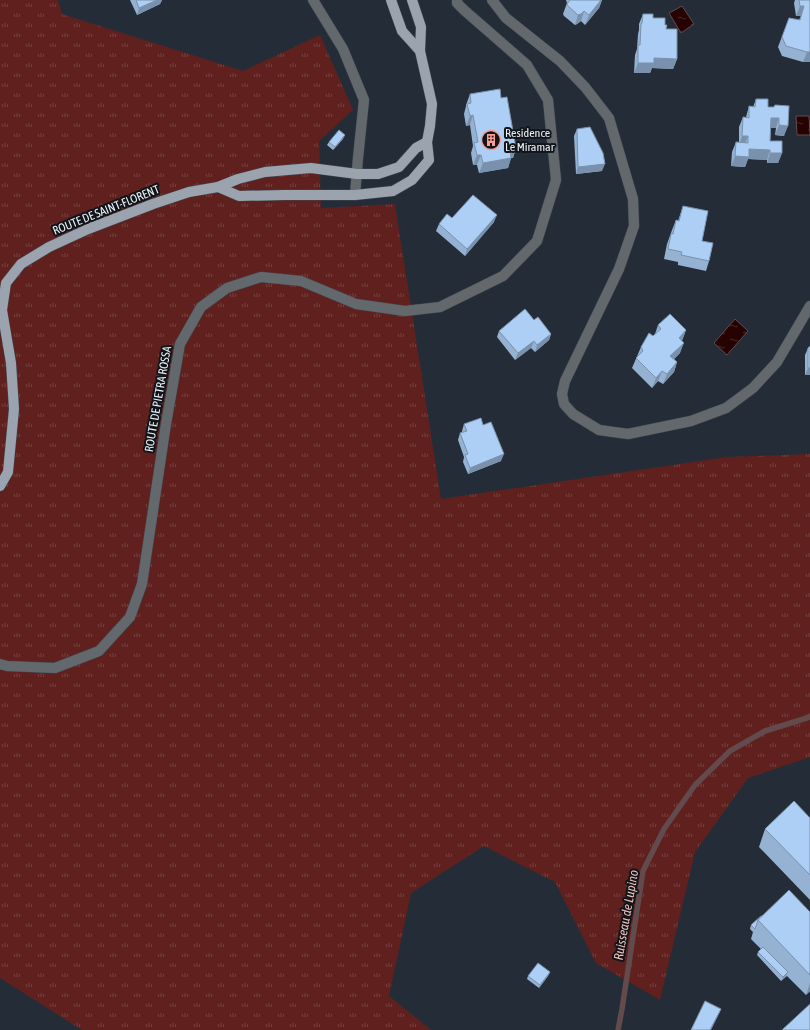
<svg xmlns="http://www.w3.org/2000/svg" width="810" height="1030" font-family="'Asap Condensed',sans-serif">
  <style>
    .grass { fill: url(#grass-tufts) }
    .water { fill: url(#water-ripples); stroke: #624a4d }
    .lines { fill: none; stroke-linecap: round; stroke-linejoin: round }
    .stream { stroke: #624a4d; stroke-width: 5.5 }
    .minor-casing { stroke: #404952; stroke-width: 11 }
    .major-casing { stroke: #404952; stroke-width: 11 }
    .minor { stroke: #63686d; stroke-width: 10 }
    .major { stroke: #9aa3ae; stroke-width: 10 }
    .wall { fill: #95b2d3 }
    .shaded-wall { fill: #7991ac }
    .building { fill: #adcff5; stroke: #7991ac }
    .labels { text-anchor: middle; dominant-baseline: central; stroke-width: 4; stroke-linejoin: round; paint-order: stroke }
    .poi-label { font-size: 12px; fill: #edf3fa; stroke: #11151a; text-anchor: start }
    .street-label { font-size: 12px; fill: #edf3fa; stroke: #11151a }
    .water-label { font-size: 13px; font-style: italic; fill: #f0c1bc; stroke: #11151a }
  </style>
  <defs>
    <pattern id="grass-tufts" width="24" height="20" patternUnits="userSpaceOnUse"><rect width="24" height="20" fill="#5f201e"/><path d="M3 7l-1-3M5 7V3M7 7l1-3M15 17l-1-3M17 17v-4M19 17l1-3" fill="none" stroke="#764140"/></pattern>
    <pattern id="water-ripples" width="26" height="14" patternUnits="userSpaceOnUse"><rect width="26" height="14" fill="#270203"/><path d="M2 4q2-2 4 0t4 0M15 11q2-2 4 0t4 0" fill="none" stroke="#472729"/></pattern>
  </defs>
  <rect width="100%" height="100%" fill="#242d37"/>
  <path class="grass" d="M0,0h58l4,14 181,57 77,-36 33,75 -34,31 2,67 74,-4 46,295 286,-42 83,-3v303l-62,21 -53,74 -35,148 -64,-37 -41,-81 -71,-36 -73,47 -22,103 42,34h-349l-82,-52z"/>
  <g class="water">
    <path d="M682,6l12,18 -13,9 -12,-20z"/>
    <path d="M796,116h13l1,19h-13z"/>
    <path d="M735,319l13,12 -21,24 -13,-12z"/>
  </g>
  <g class="lines">
    <path class="stream" d="M618,1030l4,-21 21,-138 21,-42 31,-44 35,-34 35,-20 45,-14"/>
    <defs>
      <g id="minor">
        <path d="M313,0l30,49 21,51 -6,58 -3,37"/>
        <path d="M492,0l14,18 54,43 25,26 24,31 24,81 1,27 -15,43 -54,112 -3,13 2,10 9,10 26,16 29,4 63,-13 35,-13 27,-20 24,-26 33,-56"/>
        <path d="M0,664l7,2 48,2 44,-17 31,-34 12,-33 24,-160 14,-80 21,-37 26,-19 34,-11 40,4 55,23 49,7 35,-4 63,-31 34,-35 19,-61 -8,-80 -21,-35 -63,-55 -7,-7v-3"/>
      </g>
      <g id="major">
        <path d="M391,0l11,31 18,20"/>
        <path d="M218,187l21,9 45,-1h71l38,-4 19,-11 17,-20 -2,-18 3,-16 2,-22 -12,-53 1,-24 -9,-27"/>
        <path d="M0,486l8,-14 6,-63 -3,-46 -9,-53 4,-27 15,-19 28,-17 39,-18 65,-25 36,-12 29,-5 20,-8 27,-7 46,-4 46,6h21l21,-7 17,-19 11,-6"/>
      </g>
    </defs>
    <use href="#minor" class="minor-casing"/>
    <use href="#major" class="major-casing"/>
    <use href="#minor" class="minor"/>
    <use href="#major" class="major"/>
  </g>
  <g class="wall">
    <path d="M130,0h32l-2,4 -23,11z"/>
    <path d="M566,0h36l-3,8 -14,17 -4,-4 -4,3 -2,1 -11,-9 -1,-2 4,-11z"/>
    <path d="M795,0h15v62h-7l-21,-6 -4,-9 11,-29 10,2 2,-4h-5l-2,-13z"/>
    <path d="M643,14l10,4 12,7 12,34 -4,10 -21,-1 -2,5h-16l1,-18 2,-6 1,-15 1,-4v-6z"/>
    <path d="M470,94l31,4 15,50 -3,10h-2l-3,10 -29,5 -2,-8h-4l-2,-12 2,-7 -3,-21 -4,1 -2,-12 2,-8v-1z"/>
    <path d="M756,99l12,8h6l1,-2 14,1 -5,30 -9,-1 1,-7h-5l-1,13 12,12 -4,10h-11v-3l-19,-1 -3,8 -14,-1 1,-14 4,-10 3,1v-16l4,-10h3l3,-11 4,1z"/>
    <path d="M577,129l25,42 -26,3 -2,-38z"/>
    <path d="M343,139l-10,11 -6,-5 2,-3z"/>
    <path d="M683,206l19,35 7,20 -3,10 -28,-6v-3l-14,-3 3,-15 5,-14 4,-10 2,1z"/>
    <path d="M452,218l42,4 -29,34 -29,-25 3,-7z"/>
    <path d="M534,320l17,14 -2,6 -14,12 -4,-4 -16,12 -18,-23 2,-6z"/>
    <path d="M658,325l28,5 -4,11 -2,12 -6,6 3,3 -3,10 -11,12 -5,-3 -6,7 -20,-20 9,-21 14,-13z"/>
    <path d="M808,348l2,27h-5v-20z"/>
    <path d="M464,424l19,1 18,36 -33,13 -5,-12 1,-5 -6,-17 2,-7h2v-2z"/>
    <path d="M810,818v82l-51,-53 6,-18z"/>
    <path d="M810,912v79l-4,4 -19,-19 -6,5 -24,-26 1,-3 3,-3 -10,-10 2,-7 -3,-3 1,-4 11,-9z"/>
    <path d="M550,972l-2,4 -9,12 -12,-9 1,-3z"/>
  </g>
  <g class="shaded-wall">
    <path d="M157,0h5l-2,4 -23,11 2,-7z"/>
    <path d="M601,0h1l-3,8 -14,17 4,-10z"/>
    <path d="M800,6h4l-3,10h-5z"/>
    <path d="M584,11l-3,10 -4,3 -2,1 3,-10z"/>
    <path d="M807,52h3v10h-7z"/>
    <path d="M654,58l23,1 -4,10 -21,-1 -2,5h-16l4,-10z"/>
    <path d="M473,115l-3,10 -4,1 4,-10z"/>
    <path d="M771,118h8l-3,10h-8z"/>
    <path d="M779,125l9,1 -4,10 -9,-1z"/>
    <path d="M345,135l-2,4 -10,11 2,-3z"/>
    <path d="M742,136h6l-4,10h-5z"/>
    <path d="M516,148l-3,10 -7,1 4,-10z"/>
    <path d="M749,149l21,1 -3,10 -19,-1 -3,8 -14,-1 4,-10z"/>
    <path d="M770,153h12l-4,10h-11z"/>
    <path d="M477,155h4l-4,10h-4z"/>
    <path d="M511,158l-3,10 -29,5 4,-10z"/>
    <path d="M605,164l-3,7 -26,3 2,-7z"/>
    <path d="M497,215l-3,7 -29,34 2,-7z"/>
    <path d="M686,330l-4,10 -6,8 3,-10z"/>
    <path d="M551,334l-2,6 -14,12 2,-7z"/>
    <path d="M534,341l-3,7 -16,12 3,-7z"/>
    <path d="M684,343l-4,10 -13,13 3,-10z"/>
    <path d="M677,362l-3,10 -11,12 4,-10z"/>
    <path d="M808,368h2v7h-5z"/>
    <path d="M662,371l-4,10 -6,7 4,-10z"/>
    <path d="M504,454l-3,7 -33,13 2,-6z"/>
    <path d="M550,972l-2,4 -9,12 1,-3z"/>
    <path d="M788,972l-2,4 -5,5 2,-4z"/>
    <path d="M810,983v8l-4,4z"/>
    <path d="M721,1009l-3,7 -7,14h-1z"/>
  </g>
  <g class="building">
    <path d="M136,0h21l-18,8z"/>
    <path d="M570,0h31l-12,15 -5,-4 -3,3 -3,1 -10,-9 -1,-2z"/>
    <path d="M799,0h11v52h-3l-21,-6 -4,-9 7,-19 11,2 4,-14h-4z"/>
    <path d="M643,14h10v4h12v7h2l-1,4h11v30l-23,-1v5h-16v-18h2l1,-21 1,-1z"/>
    <path d="M500,89l1,9 6,-1 9,51 -6,1 1,9 -28,5 -2,-8h-4l-3,-12 4,-1 -5,-27 -3,1 -3,-12 4,-1 -1,-9z"/>
    <path d="M756,99h12v8h6l1,-2 14,1 -1,20 -9,-1v-7h-8l-1,23h12v12h-12v-3l-21,-1v8l-14,-1 1,-14 12,1v-7h-6l1,-19 6,1v-12l6,1z"/>
    <path d="M590,127l13,26 2,11 -27,3 -1,-38z"/>
    <path d="M339,130l6,5 -10,12 -6,-5z"/>
    <path d="M473,195l24,20 -30,34 -28,-25 8,-10 5,4z"/>
    <path d="M683,206l25,5 -6,30 11,2 -4,18 -28,-6 1,-3 -14,-3 3,-15h2l3,-14 3,1z"/>
    <path d="M525,309l9,11 4,-3 13,17 -14,11 -3,-4 -16,12 -19,-22z"/>
    <path d="M670,314l16,16 -7,8 5,5 -14,13 7,6 -10,12 -5,-3 -6,7 -20,-20 7,-7 -2,-4 8,-14 4,3 8,-7 -3,-4z"/>
    <path d="M810,346v22h-2v-20z"/>
    <path d="M481,418l2,7 8,-3 13,32 -34,14 -5,-13 3,-1 -8,-21 7,-2 -3,-7z"/>
    <path d="M794,801l16,17v57l-45,-46z"/>
    <path d="M789,890l21,22v63l-52,-55z"/>
    <path d="M761,916h1l-4,4 -3,9 -4,-4z"/>
    <path d="M763,947l25,25 -5,5 -25,-25z"/>
    <path d="M538,963l12,9 -10,13 -12,-9z"/>
    <path d="M705,1001l16,8 -11,21h-19z"/>
    <path d="M810,1004v26h-28z"/>
  </g>
  <defs>
    <symbol id="building-ring" viewBox="-11 -11 22 22"><circle r="9.5" fill="#11151a" stroke="#f59c94" stroke-width="1.5"/><path d="M-4-6H4V6H1V3H-1V6H-4ZM-2.5-4.3h1.7v1.8h-1.7ZM.8-4.3h1.7v1.8H.8ZM-2.5-1h1.7V.8h-1.7ZM.8-1h1.7V.8H.8Z" fill="#f59c94"/></symbol>
  </defs>
  <g fill-rule="evenodd">
    <use href="#building-ring" x="480" y="129" width="22" height="22"/>
  </g>
  <g class="labels">
    <g class="poi-label">
      <text x="505" y="133">Residence<tspan x="505" dy="14">Le Miramar</tspan></text>
    </g>
    <g class="street-label">
      <text transform="translate(106 210) rotate(-22)">ROUTE DE SAINT-FLORENT</text>
      <text transform="translate(158 399) rotate(-80)">ROUTE DE PIETRA ROSSA</text>
    </g>
    <g class="water-label">
      <text transform="translate(626 915) rotate(-80)">Ruisseau de Lupino</text>
    </g>
  </g>
</svg>
